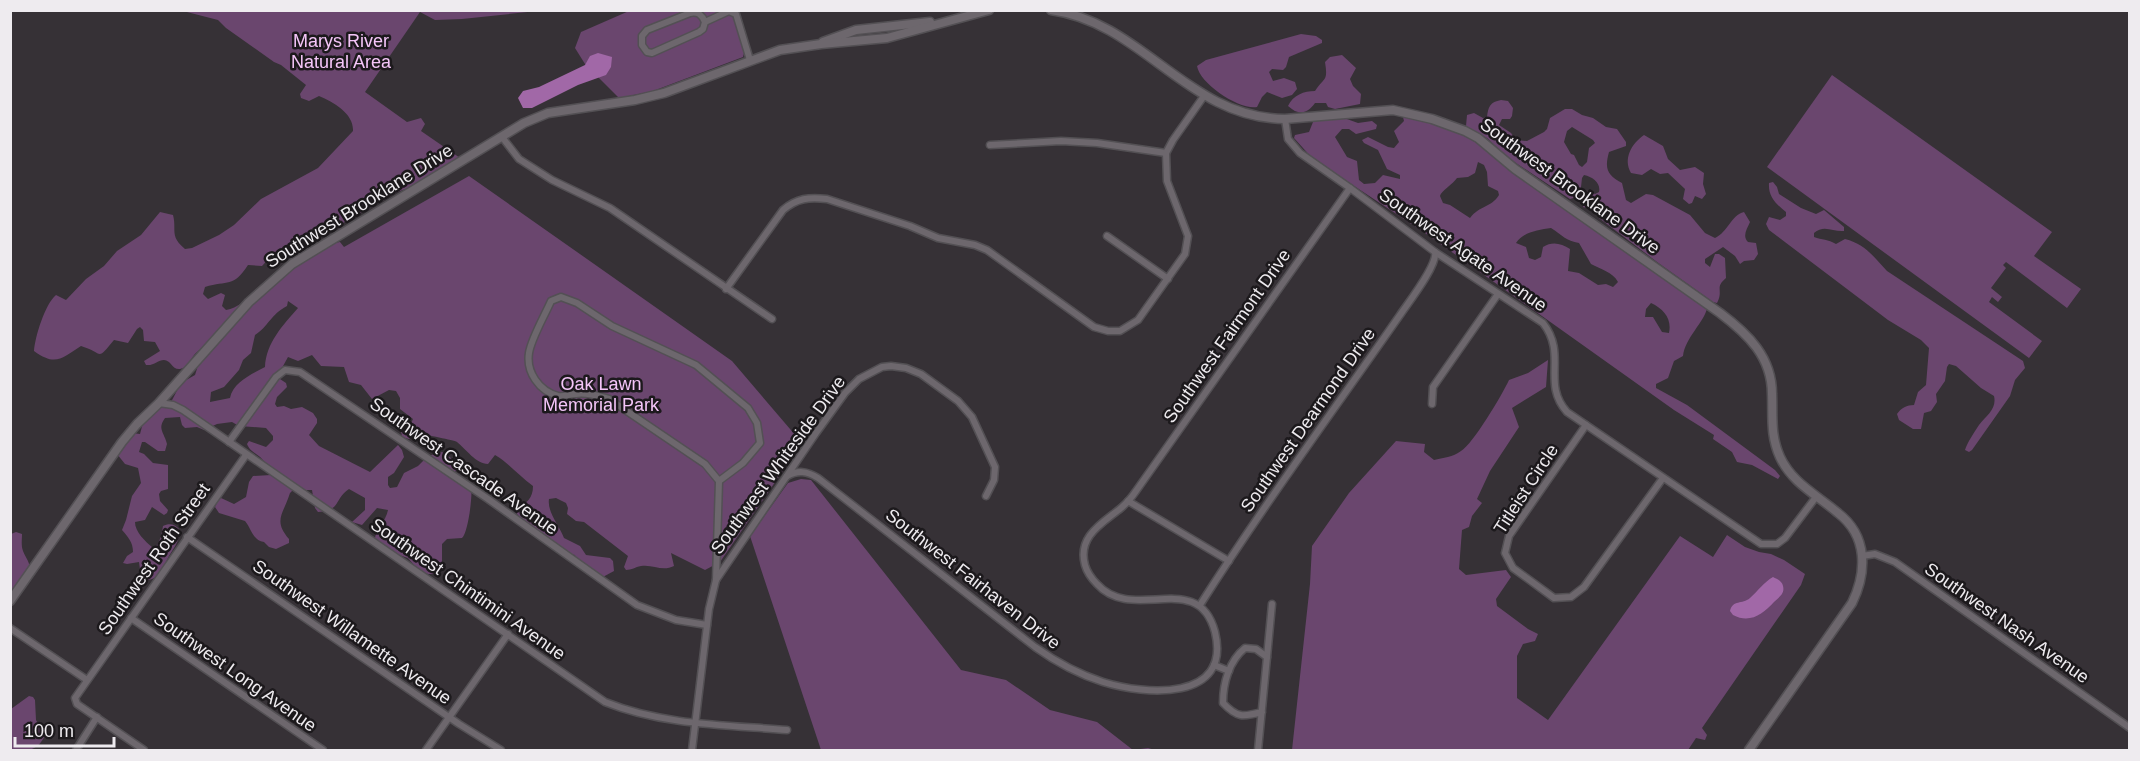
<svg xmlns="http://www.w3.org/2000/svg" width="2140" height="761" font-family="Arial,sans-serif">
  <style>
    .green { fill: #6a466e; fill-rule: evenodd }
    .water { fill: #a168a7 }
    .lines { fill: none; stroke-linecap: round; stroke-linejoin: round }
    .minor-casing { stroke: #535054; stroke-width: 9 }
    .tertiary-casing { stroke: #535054; stroke-width: 11 }
    .minor { stroke: #6d676d; stroke-width: 6 }
    .tertiary { stroke: #6d676d; stroke-width: 8 }
    .labels { text-anchor: middle; dominant-baseline: central; stroke-width: 5; stroke-linejoin: round; paint-order: stroke }
    .park-label { font-size: 18px; fill: #f4c5f8; stroke: #1c191c }
    .street-label { font-size: 18px; fill: #eeebef; stroke: #1c191c }
  </style>
  <rect width="100%" height="100%" fill="#363136"/>
  <g class="green">
    <path d="M731,10l13,43 -1,4 -90,34 -34,7 -34,-34 -10,-16 6,-16 48,-21z"/>
    <path d="M183,11h354l-75,8 -27,1 -15,-8 -55,80 42,30 14,-4 4,6 -4,7 42,29 -49,26 -34,12 -13,11 -29,17 -24,9 -16,13 -26,7 -10,11 -14,-1c-15,23 -20,15 -43,22l-2,7 5,5 13,-6 4,2 -3,11 4,4c12,-2 19,-10 29,-17 18,-12 65,-48 85,-51l4,5 125,-71 263,185 70,82 -82,119 -15,8 -34,-17 3,13c-12,6 -21,-2 -33,0 -6,1 -9,4 -15,4l-2,-3 4,-11 -44,-34 -8,-1 -9,-7 1,-6 -2,-5 -10,-5 -7,1c-2,13 10,26 15,39l16,8 6,9 24,3 3,3 1,10 -13,7 -25,-17 -1,-6 -11,-2 -44,-34 -4,-7 1,-4c10,-5 16,-10 16,-22 -14,-10 -23,-22 -38,-31l-7,9c-12,0 -22,-15 -31,-22 -3,-2 -32,-7 -38,-9l-10,6 -7,-2 -1,-7 9,-5 3,-6 -13,-10v-11l-4,-7 -7,-1 -17,9 -11,-14 -12,-3 -5,-15 -23,-1 -9,-11 -14,6 -10,-4 -11,20 9,6 1,4 -10,10 -2,7 2,3 7,-1 7,3 11,-2 11,6 4,6v4l-8,12 10,11 51,26 28,-27 4,5 2,7 -10,16 -6,4v8l2,3 7,-1 7,-14 14,-7 10,-10 14,-4 9,6 6,10 -3,6 17,12c2,9 -3,47 -9,52l-15,1 -5,5v22l-7,8h-7l-10,-4 -10,-12 -18,-6 -15,-12c-1,-8 11,-19 13,-30l-11,-2 -15,17 -10,-3 13,-12v-12l-16,-9c-15,10 -8,22 -31,23l-3,-4 -3,-18h-19l-3,3c-7,22 -17,27 -1,46v4l-13,6 -7,-2 -5,-5c-11,-1 -13,-14 -19,-21l-26,-8 -4,-6 3,-7 3,-2 13,6 12,-7 3,-15 4,-6 18,-1v-3c-4,-5 -5,-9 -9,-13 -5,-6 -12,-7 -15,-15l2,-3 17,6 7,-7v-4l-7,-8 -27,-2 -7,-4 -15,2 -13,6 -7,-3 -12,1 -3,-3 -2,-8 -15,1c-8,11 -1,14 2,26l-2,7h-7l-13,-9h-3l-3,10 5,2 9,9 15,2v24l-7,2 -2,3 1,7 8,9 -1,3 -3,2 -12,-8 -7,13 -10,2c0,10 10,19 18,26l3,-1 5,-10 2,-11c6,-3 12,-2 16,3 1,12 -4,17 -10,27 -6,11 -9,25 -25,24l-3,-3 -2,-15 -12,2 -4,-1 4,-7 6,-4c0,-10 -5,-15 -11,-22l4,-10 6,-24 9,-13 -3,-15 -13,-4 -8,-10 15,-21 8,1 4,-15 7,-11 19,-4 11,-21 14,-8 7,-22 13,-6 4,-7c-7,3 -16,6 -22,12 -6,5 -8,15 -17,17 -8,1 -9,-9 -16,-9 -6,0 -10,6 -18,5l-2,-4 16,-10 -5,-9 -11,-1 -1,-11 -3,-3 -3,2 -9,14 -14,-3c-18,22 -10,13 -33,6 -19,12 -25,21 -47,5 1,-14 11,-47 22,-56l10,5 20,-21 18,-13 13,-15 24,-16 19,-23 13,3c4,15 -4,21 12,34l7,-1 27,-13 15,-10 27,-26 57,-31 35,-37c1,-17 -19,-29 -34,-35l-10,5 -8,-3 -1,-4 6,-9 -25,-20 -7,-3 -48,-34 -8,-8zM288,301l10,7c-15,17 -32,35 -33,59 -13,7 -32,15 -35,31l-20,4 1,-10 13,-5 15,-17 4,-10 8,-7 4,-18c14,-9 15,-20 32,-29z"/>
    <path d="M1301,34l15,2 6,4v3l-33,14 -3,10 -3,3 -11,-1 -3,3 4,9 11,-3 11,4 2,7 -5,6 -10,3 -15,-6 -5,5 -5,10c-18,3 -57,-23 -60,-41l9,-6z"/>
    <path d="M1342,55l14,13 -6,11 3,7 8,8 -1,10 -25,5 -7,-2 -2,-4h-11c-8,11 -16,13 -27,3 5,-11 16,-15 27,-15 10,-15 13,-9 10,-29l5,-5z"/>
    <path d="M1832,75l220,157 -18,24 47,33 -14,19 -61,-46 -3,3 3,3 -15,20 11,9 -4,5 -6,-5 -3,5 53,39 -13,17 -262,-191z"/>
    <path d="M1501,100l7,1 5,7 -1,8 -2,3h-8l-3,6 12,8 5,7 11,1 17,-9 3,-3 3,-11 15,-9h7l10,6 11,3 13,9 11,2 9,13v4l-17,6c-5,18 -1,23 13,31l4,17 5,3 15,-9 7,1 37,20 15,18 10,5c13,-6 16,-23 29,-26l6,10c-3,7 -8,14 -2,20l8,1 2,11 -4,6 -10,1 -4,3 -5,-8 -12,-9 -18,12v4l5,4 5,-13h4l6,4 1,20c-12,10 -2,12 -9,25l-4,-1 -56,-40 -58,-44 4,-9 -6,-5 -4,6 -10,-3 2,-14 3,-2 7,3 4,-2c2,-9 -6,-15 -15,-17l-2,3 -2,18 -10,3 -63,-42 -20,-19 -21,-12 1,-11 7,-2 9,5 4,-1c1,-10 3,-15 14,-17zM1572,127l21,13 2,3 -6,5 -2,14 -5,5 -3,-2 -5,-10 -3,-1 -7,-12 3,-11z"/>
    <path d="M1403,117c28,2 54,14 77,28l227,163c-2,13 -22,30 -24,48l-9,5 -6,17 -12,6v4l31,17 88,65 5,6 -2,3 -26,-14 -15,-3 -5,-10 -19,-13 1,-4 -40,-25 -249,-177 -113,-75 -18,-20 1,-3 14,-3 4,-10 3,-2 28,-2 14,5 14,-2 5,4 -1,4 -20,5 -7,-5h-7l-7,8 12,20 10,4 2,19 5,4 11,-1 8,-8 17,4v-4l-13,-6 -9,-19 -14,-7 -2,-3 6,-3 20,10 6,1 5,-6 -5,-11 10,-10zM1478,162l6,3 3,7 1,14 10,5 1,4c-8,13 -19,10 -29,23l-20,-13 -7,-2 -3,-7c1,-5 13,-12 17,-18l11,-1 7,-4zM1551,228c11,7 15,13 28,15l12,21c9,5 22,8 27,18l-5,5 -7,-3 -8,1 -19,-12 -11,-2 2,-22c-9,-6 -18,-8 -27,-2l-2,10 -6,3 -6,-2 -3,-11 -10,-4c7,-11 22,-13 35,-15zM1651,303c13,6 21,16 18,30l-7,-1 -9,-15h-8l1,-8z"/>
    <path d="M1644,135l19,11 5,13 12,11 15,-3 9,6 -1,11 3,10 -4,5 -7,-3 -3,7 -3,1 -6,-5 2,-10 -17,-16 -8,1 -9,-5 -9,6 -11,-2c-8,-14 0,-29 13,-38z"/>
    <path d="M1773,182l4,5 2,7 22,14 15,6 8,-4 20,17v4c-11,1 -20,-7 -30,2v4c8,3 14,2 22,7l9,-5c20,5 29,18 42,32l136,90 2,7 -10,12 -5,16 -38,54 -3,2 -4,-2c2,-7 10,-19 14,-25 8,-10 18,-16 15,-29l-13,-8 -25,-22 -7,-2 -2,3 -2,14 -9,13 1,8 -6,9 -7,2 -3,16h-8l-14,-9 -2,-6c4,-6 10,-9 17,-9l4,-13 8,-7 3,-37 -8,-8 -33,-20 -119,-90 -3,-6 3,-7 11,3 6,-4v-4c-10,-8 -18,-15 -17,-29z"/>
    <path d="M1548,360l-2,27 -34,21 7,19 -29,44 -13,28 5,4 -10,13 -3,11 -7,3 -3,39 7,6 40,-5 5,7 -15,22 1,7 31,23 10,5 -3,7 -12,3 -6,12v42l31,22 132,-184 33,21 14,-22 18,12 14,5 12,2 13,6 21,14 -4,11 -99,143 5,7 -2,5 -9,-2 -8,12h-396l18,-166 2,-38 37,-53 47,-52 29,3 -1,8 10,8c9,-2 19,-3 27,-9 12,-7 41,-56 48,-71l19,-7z"/>
    <path d="M801,479l10,1 150,190 45,10 44,30 47,12 36,28 15,-2 7,2h-334l-71,-214 38,-53z"/>
    <path d="M16,532l6,2c0,6 -1,11 1,17 3,8 7,10 7,20l-7,3 -12,23v-63z"/>
    <path d="M29,696l4,1 2,3 1,20 9,16c-9,16 -17,15 -34,14v-41z"/>
  </g>
  <g class="water">
    <path d="M598,53l14,4 -1,10 -5,8 -28,10 -46,23h-9l-5,-10 5,-7 16,-4 46,-22 5,-9z"/>
    <path d="M1773,577c4,2 9,4 10,9 2,8 -4,11 -9,16 -11,12 -24,22 -41,13l-3,-4c3,-12 12,-6 20,-13 8,-7 14,-16 23,-21z"/>
  </g>
  <g class="lines">
    <defs>
      <g id="minor">
        <path d="M705,22c-3,-7 -7,-11 -15,-9l-43,17 -5,6v9l5,7 5,1 47,-21 4,-3 2,-7 24,-11 7,3 14,46"/>
        <path d="M1285,119l3,20 12,14 50,35 85,64 108,71c25,32 -2,60 24,89l194,132h16l8,-6 31,-41"/>
        <path d="M502,137l17,22 33,21 58,28 162,111"/>
        <path d="M990,145l71,-4 36,2 69,10"/>
        <path d="M1107,236l61,43"/>
        <path d="M726,289l57,-79c14,-12 26,-13 44,-11l83,27 28,12 37,7 12,5 107,77 14,4h12l18,-11 47,-66 3,-18 -21,-55 -1,-28 7,-13 31,-44"/>
        <path d="M159,403l14,2 10,5 422,292c57,23 121,23 182,28"/>
        <path d="M1432,404l1,-17 65,-93"/>
        <path d="M1586,425l-77,111 -4,17 8,15 41,30 17,-1 13,-10 79,-109"/>
        <path d="M229,442l47,-65 9,-7 15,2 188,127 149,106 39,15 31,5"/>
        <path d="M787,476c11,-6 20,-5 31,2l217,169c21,15 43,27 68,35 42,13 129,20 112,-50 -17,-64 -82,-8 -118,-48 -5,-5 -10,-12 -12,-19 -8,-29 18,-42 36,-57 6,-5 11,-11 15,-17l214,-303"/>
        <path d="M1128,501l101,60"/>
        <path d="M187,537l272,187 42,26"/>
        <path d="M1862,556l13,-2 20,8 235,166"/>
        <path d="M716,580l3,-99 -14,-17 -96,-65c-11,-3 -22,-7 -33,-5 -6,0 -12,3 -18,2 -19,-5 -32,-24 -29,-43 2,-14 16,-38 22,-52l10,-4 16,6 35,23 84,39 52,43 9,15 3,20 -17,20 -24,18"/>
        <path d="M1200,605c63,-99 133,-194 200,-290 8,-12 38,-50 35,-63"/>
        <path d="M131,618l192,132"/>
        <path d="M10,628l77,52"/>
        <path d="M1267,657l5,-53"/>
        <path d="M1214,665l15,6"/>
        <path d="M76,750l21,-33"/>
        <path d="M144,750l-67,-46 -2,-6 171,-243"/>
        <path d="M426,750l82,-116"/>
        <path d="M692,750l17,-141 7,-29 100,-147 29,-40 14,-14 23,-12 9,-1 15,2 15,6 37,27 14,16 23,50 -1,13 -8,16"/>
        <path d="M1258,750l9,-93 -11,-8 -11,-1c-16,13 -22,35 -22,55 14,15 20,14 39,9"/>
      </g>
      <g id="tertiary">
        <path d="M1051,10c93,13 136,108 234,109l108,-9 39,9 33,12 13,7 37,31 205,144c28,21 52,44 52,81 1,22 -2,41 8,63 12,26 37,38 58,56 30,23 29,59 14,90l-103,147"/>
        <path d="M823,42l33,-12 74,-8"/>
        <path d="M10,601l112,-159 15,-18 22,-21 90,-101 43,-38 232,-141 24,-10 87,-13 29,-7 116,-43 41,-6 66,-6 102,-28"/>
      </g>
    </defs>
    <use href="#minor" class="minor-casing"/>
    <use href="#tertiary" class="tertiary-casing"/>
    <use href="#minor" class="minor"/>
    <use href="#tertiary" class="tertiary"/>
  </g>
  <g class="labels">
    <g class="park-label">
      <text x="341" y="41">Marys River<tspan x="341" dy="21">Natural Area</tspan></text>
      <text x="601" y="384">Oak Lawn<tspan x="601" dy="21">Memorial Park</tspan></text>
    </g>
    <g class="street-label">
      <text transform="translate(1570 186) rotate(36)">Southwest Brooklane Drive</text>
      <text transform="translate(359 206) rotate(-32)">Southwest Brooklane Drive</text>
      <text transform="translate(1463 250) rotate(35)">Southwest Agate Avenue</text>
      <text transform="translate(1227 336) rotate(-55)">Southwest Fairmont Drive</text>
      <text transform="translate(1308 420) rotate(-55)">Southwest Dearmond Drive</text>
      <text transform="translate(778 465) rotate(-54)">Southwest Whiteside Drive</text>
      <text transform="translate(464 466) rotate(35)">Southwest Cascade Avenue</text>
      <text transform="translate(1526 489) rotate(-57)">Titleist Circle</text>
      <text transform="translate(154 559) rotate(-55)">Southwest Roth Street</text>
      <text transform="translate(973 579) rotate(38)">Southwest Fairhaven Drive</text>
      <text transform="translate(468 589) rotate(35)">Southwest Chintimini Avenue</text>
      <text transform="translate(2007 623) rotate(35)">Southwest Nash Avenue</text>
      <text transform="translate(352 632) rotate(35)">Southwest Willamette Avenue</text>
      <text transform="translate(235 672) rotate(35)">Southwest Long Avenue</text>
    </g>
  </g>
  <rect width="2140" height="761" fill="none" stroke="#eeebef" stroke-width="24"/>
  <path d="M15 737v9h99v-9" fill="none" stroke="#eeebef" stroke-width="3"/>
  <text x="24" y="737" font-size="18" fill="#eeebef" stroke="#1c191c" stroke-width="4.5" paint-order="stroke">100 m</text>
</svg>
